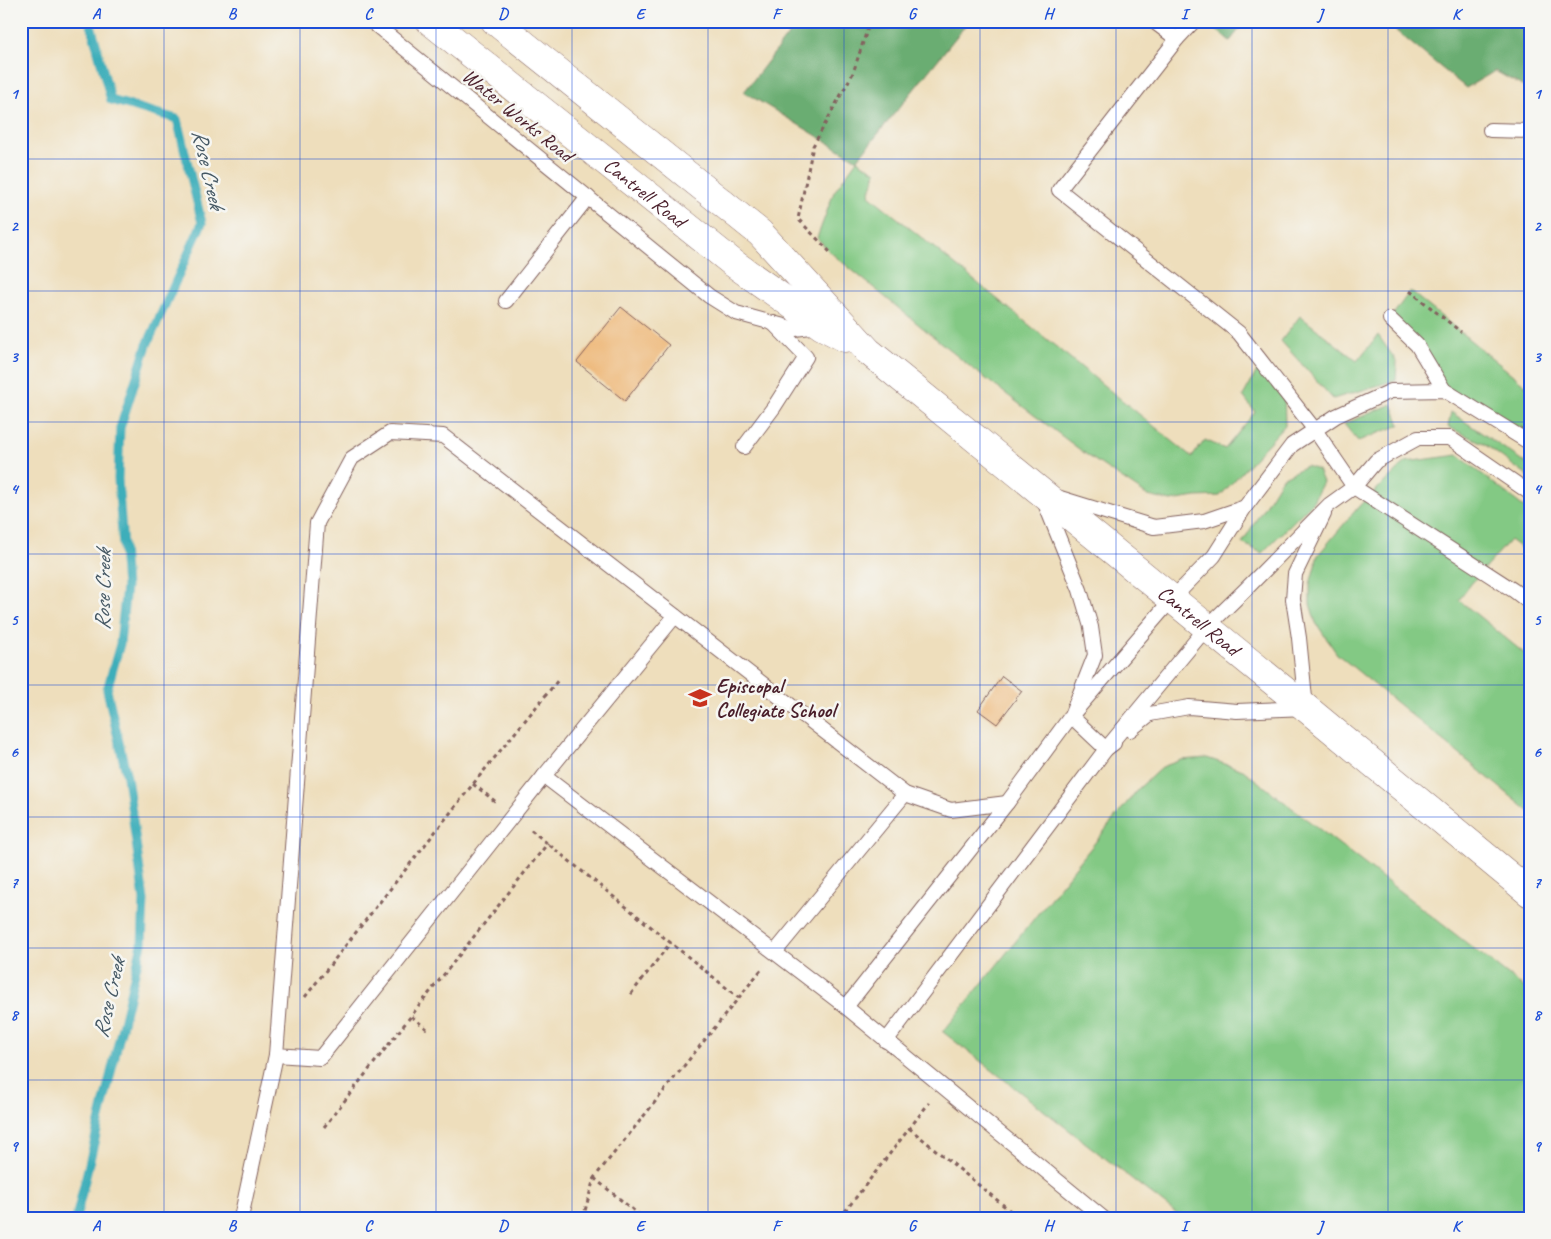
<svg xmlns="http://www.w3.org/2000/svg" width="1551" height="1239" font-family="Caveat,sans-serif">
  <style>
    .green { fill: #83c984; stroke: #667458 }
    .forest { fill: #6aad72; stroke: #5a664e }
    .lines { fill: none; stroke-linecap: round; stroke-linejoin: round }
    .stream { stroke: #3eaeba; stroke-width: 9 }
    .building { fill: #eeb97c }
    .service-casing { stroke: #83625e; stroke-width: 16 }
    .primary-casing { stroke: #83625e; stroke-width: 29 }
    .path { stroke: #83625e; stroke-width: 3; stroke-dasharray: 4 4; stroke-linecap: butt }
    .service { stroke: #fff; stroke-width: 14 }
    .primary { stroke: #fff; stroke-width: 28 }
    .rail { stroke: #4a1f2b; stroke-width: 4; stroke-dasharray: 8 4; stroke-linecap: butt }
    .grid { fill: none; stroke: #1d4ed8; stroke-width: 1; stroke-opacity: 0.55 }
    .labels { text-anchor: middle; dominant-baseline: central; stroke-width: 5; stroke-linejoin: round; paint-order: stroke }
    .street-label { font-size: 21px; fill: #4a1f2b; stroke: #f6f6f2 }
    .poi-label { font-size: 21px; font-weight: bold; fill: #4a1f2b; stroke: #f6f6f2; text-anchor: start }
    .water-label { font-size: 22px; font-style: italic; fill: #455864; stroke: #f6f6f2 }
    .neatline { fill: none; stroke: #1d4ed8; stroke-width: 2 }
    .grid-label { font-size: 16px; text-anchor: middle; font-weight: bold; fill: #1d4ed8 }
  </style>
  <rect width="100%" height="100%" fill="#f6f6f2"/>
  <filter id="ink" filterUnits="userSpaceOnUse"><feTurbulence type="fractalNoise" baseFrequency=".02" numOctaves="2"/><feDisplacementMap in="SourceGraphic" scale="10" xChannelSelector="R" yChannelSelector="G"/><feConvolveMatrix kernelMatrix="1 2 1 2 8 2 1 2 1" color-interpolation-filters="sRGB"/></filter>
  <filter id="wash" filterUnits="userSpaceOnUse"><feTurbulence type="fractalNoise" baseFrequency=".0096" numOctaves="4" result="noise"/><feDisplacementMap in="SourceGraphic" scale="20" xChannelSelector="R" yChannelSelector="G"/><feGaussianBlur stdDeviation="1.12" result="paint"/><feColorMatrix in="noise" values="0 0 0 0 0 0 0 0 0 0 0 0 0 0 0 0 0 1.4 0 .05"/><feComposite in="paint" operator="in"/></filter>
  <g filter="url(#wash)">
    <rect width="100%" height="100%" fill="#eedebc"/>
    <g class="green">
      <path d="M857,160l19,12 -7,23 323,262 13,-17 20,9 30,-37 -12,-16 14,-25 27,19 1,35 -65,71 -24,1 -25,4 -23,-5 -61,-41 -114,-86 -143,-117 -13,-14 17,-46z"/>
      <path d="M1410,291l120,98v53l-86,-52 -54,-71z"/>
      <path d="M1300,316l57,45 21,-26 19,27 -1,18 -63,19 -52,-58z"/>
      <path d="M1392,404l8,21 -42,16 -14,-17z"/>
      <path d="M1451,412l79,54v12l-47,-35 -35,-16z"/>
      <path d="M1458,455l72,57v43l-20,-15 -39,44 -12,16 71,58v154l-193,-158 -21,-31 -6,-19v-20l8,-29 42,-50 46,-43z"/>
      <path d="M1306,466l12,4 5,12 -11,21 -50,50 -20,-10 40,-65z"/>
      <path d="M1207,758l36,12 287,222v226h-348l-239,-186 195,-243 24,-22 19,-7z"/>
    </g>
    <g class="forest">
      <path d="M799,21h170l-112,139 -113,-68z"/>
      <path d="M1205,21h41l-16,20z"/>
      <path d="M1384,21h146v69l-35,-19 -29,17z"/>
    </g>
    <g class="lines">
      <path class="stream" d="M76,1218l66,-274 2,-44 -17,-123 -20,-87 13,-46 6,-57 -8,-108 2,-51 27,-83 55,-122 -25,-104 -66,-19 -21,-79"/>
    </g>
    <g id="blocks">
      <g class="building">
        <path d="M621,307l48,38 -44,56 -48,-39z"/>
        <path d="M1002,676l20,15 -25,33 -19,-14z"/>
      </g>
    </g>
  </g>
  <g filter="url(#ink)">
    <use href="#blocks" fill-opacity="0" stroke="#83625e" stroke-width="1"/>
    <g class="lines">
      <defs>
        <g id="service">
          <path d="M371,21l338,275 27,17 59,16 23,-3"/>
          <path d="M1153,21l24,18 -118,151 180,143 76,97 39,57 159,103 17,13"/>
          <path d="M1177,39l17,-18"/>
          <path d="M1490,130l40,1"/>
          <path d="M506,301l82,-104"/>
          <path d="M1390,319l27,26 27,45"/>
          <path d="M744,447l30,-40 32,-50 -33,-34"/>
          <path d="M1060,498l94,29 50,-6 41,-14 47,-62 44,-29 55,-25 53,-1 86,53"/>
          <path d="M1044,501l36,89 11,37 4,28 -24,61 35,33 8,-6"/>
          <path d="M1130,730l20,-16 39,-7 48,4 69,-3 -7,-70 -6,-39 2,-25 29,-60"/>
          <path d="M544,776l131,-160"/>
          <path d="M1007,803l-56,7 -46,-16 -462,-358 -53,-3 -38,25 -35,65 -41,532 44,3 224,-282 302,231 257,211"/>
          <path d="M775,952l130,-158"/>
          <path d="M846,1007l161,-204 64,-87 101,-117 42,-43 31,-49"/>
          <path d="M886,1041l220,-292 101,-122 39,-38 83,-84 25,-18 22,-26 42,-23h32l80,55"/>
          <path d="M241,1218l35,-163"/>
        </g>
        <g id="primary">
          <path id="s1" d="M430,21l303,242 89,63 23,12"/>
          <path id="s2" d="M495,21l265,212 108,118 438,357 224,185"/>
        </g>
      </defs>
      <use href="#service" class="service-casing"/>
      <use href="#primary" class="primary-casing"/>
      <g class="path">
        <path d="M830,252l-32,-33 15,-73 40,-73 17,-52"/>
        <path d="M1410,291l51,41"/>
        <path d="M473,784l23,18"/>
        <path d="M531,830l208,168"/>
        <path d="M631,994l40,-52"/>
        <path d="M305,997l168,-213 86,-105"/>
        <path d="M427,1029l-16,-13 137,-173"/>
        <path d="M324,1127l87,-111"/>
        <path d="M909,1128l110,90"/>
        <path d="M594,1178l49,40"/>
        <path d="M583,1218l11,-40 167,-208"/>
        <path d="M840,1218l89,-115"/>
      </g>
      <use href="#service" class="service"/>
      <use href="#primary" class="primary"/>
      <path class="rail" d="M21,534l2,36 -2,15"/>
    </g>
  </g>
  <path class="grid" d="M164,21v1197M300,21v1197M436,21v1197M572,21v1197M708,21v1197M844,21v1197M980,21v1197M1116,21v1197M1252,21v1197M1388,21v1197M21,159h1509M21,291h1509M21,422h1509M21,554h1509M21,685h1509M21,817h1509M21,948h1509M21,1080h1509"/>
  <defs>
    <symbol id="school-bare" viewBox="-9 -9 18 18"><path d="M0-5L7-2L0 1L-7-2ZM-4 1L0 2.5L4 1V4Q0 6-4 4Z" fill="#c8321e" stroke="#f6f6f2" stroke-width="2.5" paint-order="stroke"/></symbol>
  </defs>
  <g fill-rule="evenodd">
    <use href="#school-bare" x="684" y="682" width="32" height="32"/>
  </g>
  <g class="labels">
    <g class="street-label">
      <text transform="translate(518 115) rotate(39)">Water Works Road</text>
      <text stroke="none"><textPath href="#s1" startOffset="275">Cantrell Road</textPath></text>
      <text stroke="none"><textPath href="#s2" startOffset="926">Cantrell Road</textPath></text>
    </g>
    <g class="poi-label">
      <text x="716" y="686">Episcopal<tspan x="716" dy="24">Collegiate School</tspan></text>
    </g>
    <g class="water-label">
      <text transform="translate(208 169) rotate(77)">Rose Creek</text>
      <text transform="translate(103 590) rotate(-89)">Rose Creek</text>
      <text transform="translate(109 998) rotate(-77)">Rose Creek</text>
    </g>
  </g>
  <rect width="1551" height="1239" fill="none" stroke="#f6f6f2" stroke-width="55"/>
  <rect x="28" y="28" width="1496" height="1184" class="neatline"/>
  <g class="grid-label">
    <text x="96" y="19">A</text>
    <text x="232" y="19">B</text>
    <text x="368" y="19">C</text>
    <text x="503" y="19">D</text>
    <text x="640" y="19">E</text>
    <text x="776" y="19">F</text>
    <text x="912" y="19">G</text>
    <text x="1048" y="19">H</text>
    <text x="1184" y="19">I</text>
    <text x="1320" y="19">J</text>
    <text x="1456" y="19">K</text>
    <text x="14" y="99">1</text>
    <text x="1537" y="99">1</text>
    <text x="14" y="231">2</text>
    <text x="1537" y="231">2</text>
    <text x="14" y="362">3</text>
    <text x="1537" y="362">3</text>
    <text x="14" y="494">4</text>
    <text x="1537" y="494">4</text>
    <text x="14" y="625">5</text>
    <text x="1537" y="625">5</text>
    <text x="14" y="757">6</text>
    <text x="1537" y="757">6</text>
    <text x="14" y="888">7</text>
    <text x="1537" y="888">7</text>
    <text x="14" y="1020">8</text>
    <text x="1537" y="1020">8</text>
    <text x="14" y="1151">9</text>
    <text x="1537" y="1151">9</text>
    <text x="96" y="1231">A</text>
    <text x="232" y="1231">B</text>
    <text x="368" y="1231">C</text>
    <text x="503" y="1231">D</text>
    <text x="640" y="1231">E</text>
    <text x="776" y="1231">F</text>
    <text x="912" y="1231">G</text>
    <text x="1048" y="1231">H</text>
    <text x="1184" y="1231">I</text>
    <text x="1320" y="1231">J</text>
    <text x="1456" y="1231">K</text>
  </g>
</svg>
